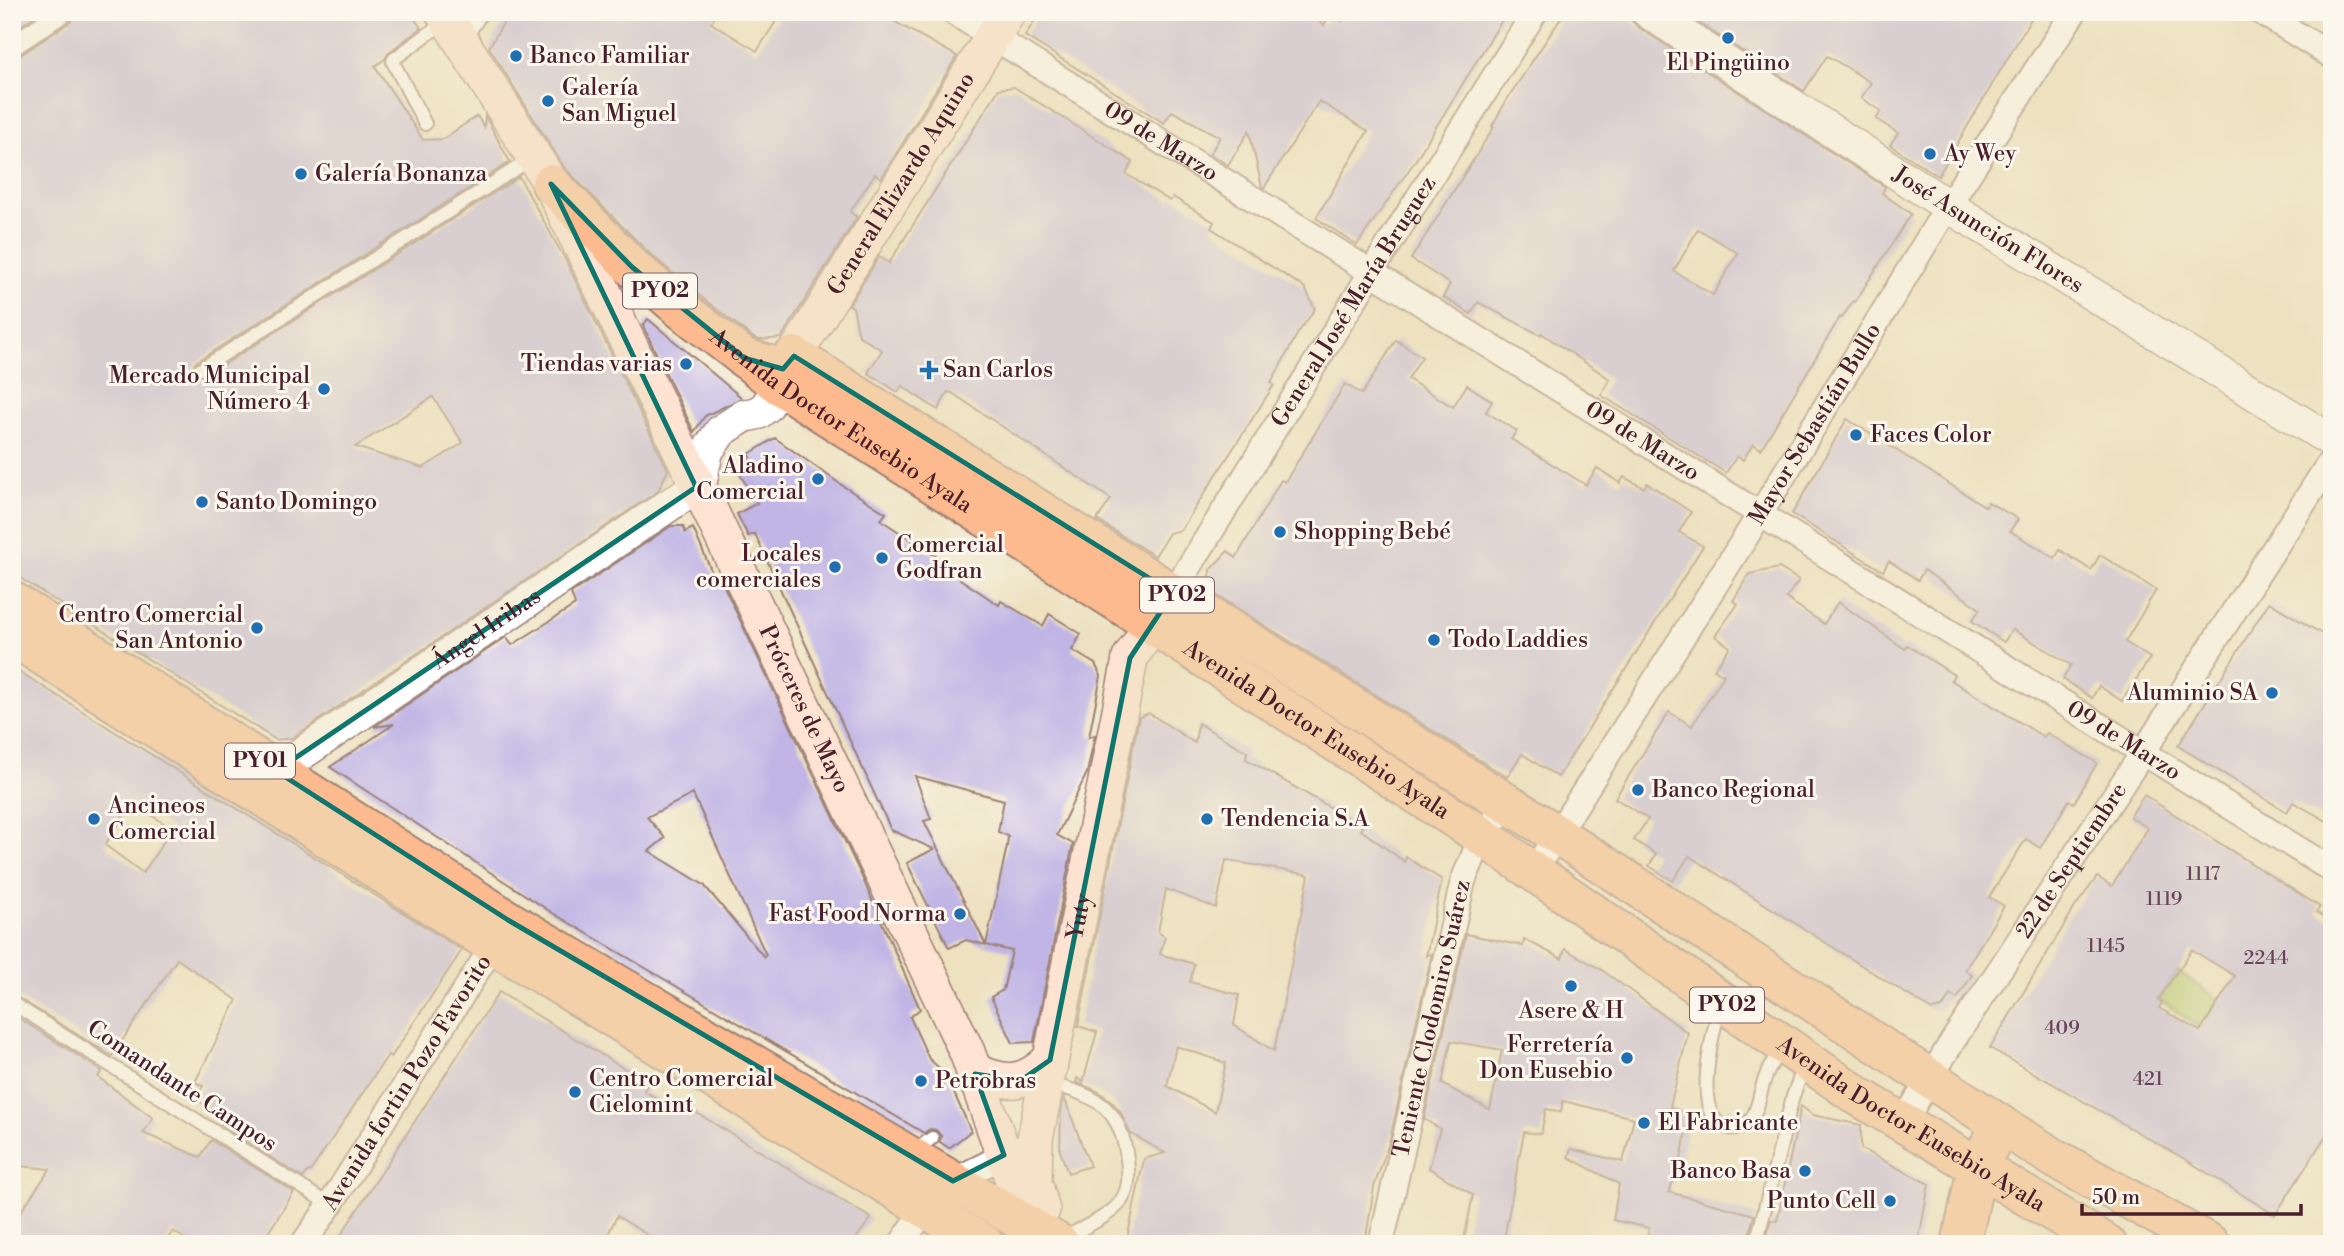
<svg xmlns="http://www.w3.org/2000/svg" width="2344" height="1256" font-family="'Libre Bodoni',serif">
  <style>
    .green { fill: #afcb71; stroke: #7c754e; stroke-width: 2 }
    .building { fill: #c0b5e5; fill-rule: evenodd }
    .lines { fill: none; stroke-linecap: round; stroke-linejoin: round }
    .service-casing { stroke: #9c8076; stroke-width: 16 }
    .pedestrian-casing { stroke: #9c8076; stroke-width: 23 }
    .minor-casing { stroke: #9c8076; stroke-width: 28 }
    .tertiary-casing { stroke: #9c8076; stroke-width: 35 }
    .secondary-casing { stroke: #9c8076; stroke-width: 38 }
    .primary-casing { stroke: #9c8076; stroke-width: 42 }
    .trunk-casing { stroke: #9c8076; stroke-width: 42 }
    .service { stroke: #fff; stroke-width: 12 }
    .pedestrian { stroke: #fff; stroke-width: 19 }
    .minor { stroke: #fff; stroke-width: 24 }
    .tertiary { stroke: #fff; stroke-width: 32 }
    .secondary { stroke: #fee3d2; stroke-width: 35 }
    .primary { stroke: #fcba8e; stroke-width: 38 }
    .trunk { stroke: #fcba8e; stroke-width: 38 }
    .marked { fill: none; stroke: #0f766e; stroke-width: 5; stroke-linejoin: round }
    .poi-dot { fill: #1f6fb2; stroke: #fbf7ec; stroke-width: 2.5 }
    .labels { text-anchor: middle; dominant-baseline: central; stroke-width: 6; stroke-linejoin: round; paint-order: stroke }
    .number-label { font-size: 19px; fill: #68445a }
    .shield { fill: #fbf7ec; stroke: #7f6065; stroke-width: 2 }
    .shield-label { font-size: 21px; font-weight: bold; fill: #4a1f2b }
    .poi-label { font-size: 23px; fill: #4a1f2b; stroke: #fbf7ec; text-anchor: start }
    .street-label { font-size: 23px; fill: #4a1f2b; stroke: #fbf7ec }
  </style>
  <rect width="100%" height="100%" fill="#fbf7ec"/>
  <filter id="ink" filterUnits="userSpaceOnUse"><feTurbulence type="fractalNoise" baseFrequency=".0143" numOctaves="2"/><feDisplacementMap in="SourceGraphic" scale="14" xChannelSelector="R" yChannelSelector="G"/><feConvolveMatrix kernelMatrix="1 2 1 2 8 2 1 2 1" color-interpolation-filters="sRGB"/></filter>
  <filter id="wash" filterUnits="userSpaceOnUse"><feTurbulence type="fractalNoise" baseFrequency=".00686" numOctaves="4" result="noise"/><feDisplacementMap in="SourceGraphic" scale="28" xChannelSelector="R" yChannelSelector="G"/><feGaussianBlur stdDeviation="1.57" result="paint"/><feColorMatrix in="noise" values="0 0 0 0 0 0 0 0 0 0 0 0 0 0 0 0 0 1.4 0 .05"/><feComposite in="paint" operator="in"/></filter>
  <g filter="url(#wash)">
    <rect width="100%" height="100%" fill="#ede1c0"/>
    <path class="green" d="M2178,971l54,38 -19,28 -54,-38z"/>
    <g id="blocks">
      <g class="building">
        <path d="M12,12h29l-29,19z"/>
        <path d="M75,12h335l11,16 -32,24 -4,7 -10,7 48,74 20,-1 34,-23 7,11 1,-11 25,46 -314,200 -4,7 4,7h10l313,-199 47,84 102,209 -10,21 -366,247 -16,2 -264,-167v-515l7,-2 51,-34zM433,397l30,46 -40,25 -68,-21z"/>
        <path d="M510,12h208l-7,11 46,28 25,-39h95l80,44 -76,122 -6,-4 -25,38 7,5 -76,121 -21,2 -6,-2 -58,-45 -49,-42 -83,-84 -75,-120z"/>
        <path d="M1040,12h264l20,13 6,-11 12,7 5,-9h160l-92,149 -58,84 -41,-27 52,-87 -49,-30 -55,87 -2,-1 -13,-56 -21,34 -18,-11 10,-17 -48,-26 -8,12 -139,-87z"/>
        <path d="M1565,12h65l2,9 6,6 247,160 -3,6 29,21 -56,88 -2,-1 -11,17 -2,-1 -79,132 -8,-5 -10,16 -6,-4 -11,17 -125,-78 9,-16 -69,-46 -1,2 -62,-33 -7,12 -28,-17 7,-13 -39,-25 83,-132 -2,-1 16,-28zM1698,229l40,24 -25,42 -39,-24z"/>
        <path d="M1682,12h353l-97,164 -48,-31 8,-12 -22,-14 5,-8 -20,-13 10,-15 -23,-15 -21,-12 -23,35z"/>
        <path d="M1014,87l119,75 -7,12 44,27 3,-4 41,25 -3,6 94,60 10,21 -17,24 -27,50 3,2 -93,145 -12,3 -14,23 -58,-36 14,-21 -159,-106 -4,-1 -10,18 -36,-24 -4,6 -30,-19 14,-23 -23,-14 -6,-29 -4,-2 30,-48 10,6 110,-174z"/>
        <path d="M648,319l94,79 -37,18 -11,16 -51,-106z"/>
        <path d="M1396,340l26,17 -14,22 45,28 14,-22 25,16 -6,11 31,19 -6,8 75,46 11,-17 23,15 4,-6 20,11 3,-5 44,29 -12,20 24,14 -145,231 -36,-23 -15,23 -297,-186v-21l18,-19 8,7 45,-78 4,2 60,-98 17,10z"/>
        <path d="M1847,419l139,88 2,-5 30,17 -8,12 45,27 5,-8 31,20 9,-15 56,35 -31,52 25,16 -28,43 -23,-15 -7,12 -29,-19 8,-14 -59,-36 -8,13 -32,-21 8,-12 -56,-39 -6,10 -29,-19 -6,10 -91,-57z"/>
        <path d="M775,438l68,48 43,27 -5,7 79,52 -3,5 42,28 2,-4 42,25 6,-12 32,20 -9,16 23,14 6,12 -12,61 6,-2 -8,38 -30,62 16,9 -39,198 -21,1 -22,-46 12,-7 9,-39 -26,-6 21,-99 1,-10 -10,-4 6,-32 -89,-24 16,43 -7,2 62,124 -20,-5 -17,8 -42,-85 27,-14 -43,-19 -136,-296 -7,2 -11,-22 20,-11 -19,-32 13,-14 -2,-3z"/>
        <path d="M671,526h12l2,6 8,-4 24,56 5,-2 140,295 58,132 -10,8 19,42 16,14 26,58 -22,17 -9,-6 1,-6 -5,-6 -6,-1 -6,4 -373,-221 -221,-145 64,-43 -20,3 132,-90 6,8 63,-40 -4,-12zM693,794l73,161 -2,2 -60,-72 -55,-34 16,-13 -18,-21z"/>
        <path d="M1779,568l20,12 -13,18 38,26 14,-22 67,47 2,-4 47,30 -3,5 12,8 81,49 3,-4 50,30 -23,40 -5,-3 -29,48 -14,-9 -37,58 15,9 -39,64 7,5 -15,24 -7,-4 -8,13 -10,2 -243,-154 -16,25 -24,-15 7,-12 -22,-14 14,-21 -33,-21 54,-86 23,14 32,-51 -10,-6 16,-22 -15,-11 23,-32 -5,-3 16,-27z"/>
        <path d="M2269,602l63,38v184l-39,-22 -6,10 -109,-66z"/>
        <path d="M12,667l450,283 -71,107 -3,-2 -78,117 -2,-1 -5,7 -82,-53 4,-7 -30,-19 8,-13 -8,-4 42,-82 -60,-41 -65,97 -100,-62zM132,802l40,27 -29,44 -38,-28z"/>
        <path d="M1149,713l46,30 3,-20 49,29 -1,7 116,67 -1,4 44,32 1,-5 36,23 -16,76 6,-3 -43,190 -15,44 -9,57h-239l18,-85 21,-6 -35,-20 -10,-22 -11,-12 -12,-8 -21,-9 1,-4 6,4 14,-50 -19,-6 61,-309zM1226,860l83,15 -35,176 -40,-26 5,-30 -49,-13 4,-18 -34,-10 5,-17 -7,-5 8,-43 50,19zM1176,1046l50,17 -11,49 -48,-26z"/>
        <path d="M2144,795l176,112 -4,5 16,10v204l-57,89 -87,-54 -198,-113 85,-141 22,-30 15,9 36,-58 -18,-11zM2192,950l43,26 -35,55 -41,-23 3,-5 -4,-3z"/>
        <path d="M1466,934l57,12 1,-7 38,20 3,-10 37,21 86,63 -18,74 19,8 -8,45 -12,32 85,23 -7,29h-101l3,-16 -36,-8 6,-36 -51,-27 3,-8 52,13 11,-44 -71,-17 -2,11 -15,-3 -5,25 -17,-2 -21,112h-40l10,-49 -44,-27 11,-39 -16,-10zM1451,1041l51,9 -12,60 -48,-26z"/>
        <path d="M499,992l149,91 -4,8 38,21 3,-6 186,112 -19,26h-190l-45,-28 -14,28h-268z"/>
        <path d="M12,1014l90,57 -4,6 55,41 -10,15 57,24 11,-17 83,52 -33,52h-68l-20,-13 -9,13h-152v-20l38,-55 -38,-4z"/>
        <path d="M1064,1097l26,69 -22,7 -8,-22 1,-39z"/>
        <path d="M1801,1106l12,9 48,10v24l68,35 -11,60h-153l6,-24 6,1z"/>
      </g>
    </g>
  </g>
  <g filter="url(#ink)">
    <use href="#blocks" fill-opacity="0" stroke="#9c8076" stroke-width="2"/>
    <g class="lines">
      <defs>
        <g id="service">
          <path d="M425,124l-32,-62 1,-3 53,-39"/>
          <path d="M201,369l330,-210"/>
          <path d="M12,1003l318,202"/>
          <path d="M1720,1005c-6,24 -32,118 10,123 6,1 16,-2 20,-7 8,-9 10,-29 14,-40 4,-12 11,-23 17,-34"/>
          <path d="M1049,1084c47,11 72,23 78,75 2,16 3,28 -6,42 -9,15 -43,29 -59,38"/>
          <path d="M913,1152l19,-14"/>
          <path d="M1756,1244l37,-148 12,-32"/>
        </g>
        <path id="pedestrian" d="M12,46l51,-34"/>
        <g id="minor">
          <path id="s1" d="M953,12l1379,858"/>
          <path d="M2261,12l71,44"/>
          <path d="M459,37l16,-25"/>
          <path id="s2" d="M1173,593l198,-320 164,-261"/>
          <path id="s3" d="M1534,871l225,-355 189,-310 126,-194"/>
          <path id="s4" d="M1903,1123l49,-81 190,-288 190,-295"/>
          <path id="s5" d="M303,1244l27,-39 171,-272"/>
          <path d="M901,1244l24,-35 28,-28 64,-32"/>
          <path id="s6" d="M1381,1244l82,-363 19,-45 26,-32"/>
        </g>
        <g id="tertiary">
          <path id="s7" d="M1648,12l300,194 384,235"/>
          <path id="s8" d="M276,771l420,-284 5,-7 6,-29 14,-20 23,-15 14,-3 9,-7 12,-21"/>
        </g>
        <g id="secondary">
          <path id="s9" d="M443,12l108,172 155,318 261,550 69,192"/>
          <path id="s10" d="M794,356l214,-344"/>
          <path d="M972,1065l2,6c33,14 50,14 76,-11"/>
          <path id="s11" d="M1042,1210l-8,-28 1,-43 93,-469 2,-12 37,-56"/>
        </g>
        <g id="primary">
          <path d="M12,601l496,319 552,324"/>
          <path d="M12,636l482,309 490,299"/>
          <path d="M1961,1244l16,-76 24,-43"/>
        </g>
        <g id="trunk">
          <path id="s12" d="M551,184l81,83 50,43 97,75 703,451 376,260 249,148"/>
          <path d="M744,358l37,10 13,-12 764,479 443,290 55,34 154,85"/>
        </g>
      </defs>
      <use href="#service" class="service-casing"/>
      <use href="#pedestrian" class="pedestrian-casing"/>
      <use href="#minor" class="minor-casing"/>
      <use href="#tertiary" class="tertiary-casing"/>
      <use href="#secondary" class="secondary-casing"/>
      <use href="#primary" class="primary-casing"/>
      <use href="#trunk" class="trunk-casing"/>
      <use href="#service" class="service"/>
      <use href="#pedestrian" class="pedestrian"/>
      <use href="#minor" class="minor"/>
      <use href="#tertiary" class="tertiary"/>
      <use href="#secondary" class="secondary"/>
      <use href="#primary" class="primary"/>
      <use href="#trunk" class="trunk"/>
    </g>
  </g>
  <path d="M0 0H2344V1256H0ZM551,184l81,83 112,91 39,11 11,-13 379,237 -43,65 -80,402 -30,21 -45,-7 29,81 -51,26 -445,-261 -232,-149 420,-284z" fill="#ede1c0" fill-opacity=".55" fill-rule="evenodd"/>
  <path class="marked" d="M551,184l81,83 112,91 39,11 11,-13 379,237 -43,65 -80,402 -30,21 -45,-7 29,81 -51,26 -445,-261 -232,-149 420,-284z"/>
  <g class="poi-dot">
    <circle cx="1728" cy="38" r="7"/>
    <circle cx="516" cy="56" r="7"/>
    <circle cx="548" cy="101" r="7"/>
    <circle cx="1930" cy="154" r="7"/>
    <circle cx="301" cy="174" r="7"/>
    <circle cx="686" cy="364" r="7"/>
    <path d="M925.5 359.5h7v7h7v7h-7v7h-7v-7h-7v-7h7z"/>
    <circle cx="324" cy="389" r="7"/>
    <circle cx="1856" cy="435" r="7"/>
    <circle cx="818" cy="479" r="7"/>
    <circle cx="202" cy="502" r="7"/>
    <circle cx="1280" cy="532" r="7"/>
    <circle cx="882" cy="558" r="7"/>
    <circle cx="835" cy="567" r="7"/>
    <circle cx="257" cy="628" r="7"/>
    <circle cx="1434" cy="640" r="7"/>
    <circle cx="2272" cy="693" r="7"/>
    <circle cx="1638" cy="790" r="7"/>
    <circle cx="94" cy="819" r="7"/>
    <circle cx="1207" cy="819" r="7"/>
    <circle cx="960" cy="914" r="7"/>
    <circle cx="1571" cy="986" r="7"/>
    <circle cx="1627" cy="1058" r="7"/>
    <circle cx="921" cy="1081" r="7"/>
    <circle cx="575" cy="1092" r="7"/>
    <circle cx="1644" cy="1123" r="7"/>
    <circle cx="1805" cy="1171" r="7"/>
    <circle cx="1890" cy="1201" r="7"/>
  </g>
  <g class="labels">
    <g class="number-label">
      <text x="2203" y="874">1117</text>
      <text x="2164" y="899">1119</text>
      <text x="2106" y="946">1145</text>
      <text x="2266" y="958">2244</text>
      <text x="2062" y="1028">409</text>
      <text x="2148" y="1079">421</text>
    </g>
    <g class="shield">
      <rect x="623" y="273.5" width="74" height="35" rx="5"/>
      <rect x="1140" y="577.5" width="74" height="35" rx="5"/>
      <rect x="225" y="743.5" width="70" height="35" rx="5"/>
      <rect x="1690" y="987.5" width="74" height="35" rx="5"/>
    </g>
    <g class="shield-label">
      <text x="660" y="291">PY02</text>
      <text x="1177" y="595">PY02</text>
      <text x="260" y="761">PY01</text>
      <text x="1727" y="1005">PY02</text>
    </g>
    <g class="poi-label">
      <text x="530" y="56">Banco Familiar</text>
      <text x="1728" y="63" text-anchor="middle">El Pingüino</text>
      <text x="562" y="88">Galería<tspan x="562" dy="26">San Miguel</tspan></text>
      <text x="1944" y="154">Ay Wey</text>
      <text x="315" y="174">Galería Bonanza</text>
      <text x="672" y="364" text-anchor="end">Tiendas varias</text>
      <text x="943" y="370">San Carlos</text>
      <text x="310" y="376" text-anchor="end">Mercado Municipal<tspan x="310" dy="26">Número 4</tspan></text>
      <text x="1870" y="435">Faces Color</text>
      <text x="804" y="466" text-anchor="end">Aladino<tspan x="804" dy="26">Comercial</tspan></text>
      <text x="216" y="502">Santo Domingo</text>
      <text x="1294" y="532">Shopping Bebé</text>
      <text x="896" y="545">Comercial<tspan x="896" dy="26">Godfran</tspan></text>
      <text x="821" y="554" text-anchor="end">Locales<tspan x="821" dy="26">comerciales</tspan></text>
      <text x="243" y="615" text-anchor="end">Centro Comercial<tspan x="243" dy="26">San Antonio</tspan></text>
      <text x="1448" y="640">Todo Laddies</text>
      <text x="2258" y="693" text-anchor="end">Aluminio SA</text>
      <text x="1652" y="790">Banco Regional</text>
      <text x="108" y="806">Ancineos<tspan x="108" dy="26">Comercial</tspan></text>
      <text x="1221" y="819">Tendencia S.A</text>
      <text x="946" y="914" text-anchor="end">Fast Food Norma</text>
      <text x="1571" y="1011" text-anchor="middle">Asere &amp; H</text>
      <text x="1613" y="1045" text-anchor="end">Ferretería<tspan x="1613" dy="26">Don Eusebio</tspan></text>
      <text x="589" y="1079">Centro Comercial<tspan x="589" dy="26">Cielomint</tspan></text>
      <text x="935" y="1081">Petrobras</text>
      <text x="1658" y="1123">El Fabricante</text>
      <text x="1791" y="1171" text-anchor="end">Banco Basa</text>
      <text x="1876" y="1201" text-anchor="end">Punto Cell</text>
    </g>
    <g class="street-label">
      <text stroke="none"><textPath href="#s1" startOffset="245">09 de Marzo</textPath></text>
      <text stroke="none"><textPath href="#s10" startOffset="203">General Elizardo Aquino</textPath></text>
      <text stroke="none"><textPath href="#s7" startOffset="404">José Asunción Flores</textPath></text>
      <text stroke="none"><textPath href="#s2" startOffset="343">General José María Bruguez</textPath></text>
      <text stroke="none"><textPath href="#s12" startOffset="376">Avenida Doctor Eusebio Ayala</textPath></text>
      <text stroke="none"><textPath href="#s3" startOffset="528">Mayor Sebastián Bullo</textPath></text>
      <text stroke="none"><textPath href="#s1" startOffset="812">09 de Marzo</textPath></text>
      <text stroke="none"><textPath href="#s8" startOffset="254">Ángel Iribas</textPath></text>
      <text stroke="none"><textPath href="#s9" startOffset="786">Próceres de Mayo</textPath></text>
      <text stroke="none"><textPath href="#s12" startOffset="943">Avenida Doctor Eusebio Ayala</textPath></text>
      <text stroke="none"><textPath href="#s1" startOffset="1379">09 de Marzo</textPath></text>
      <text stroke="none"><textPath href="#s4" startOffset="312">22 de Septiembre</textPath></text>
      <text stroke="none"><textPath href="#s11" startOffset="299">Yuty</textPath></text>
      <text stroke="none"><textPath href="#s6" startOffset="231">Teniente Clodomiro Suárez</textPath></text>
      <text stroke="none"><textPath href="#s5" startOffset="192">Avenida fortin Pozo Favorito</textPath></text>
      <text transform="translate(182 1086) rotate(33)">Comandante Campos</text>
      <text stroke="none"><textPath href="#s12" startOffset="1657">Avenida Doctor Eusebio Ayala</textPath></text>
    </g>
  </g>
  <rect width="2344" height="1256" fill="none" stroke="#fbf7ec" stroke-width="42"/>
  <path d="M2082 1204v10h219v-10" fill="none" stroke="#4a1f2b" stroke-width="3.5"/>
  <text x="2092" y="1204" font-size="21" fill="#4a1f2b" stroke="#fbf7ec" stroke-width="5" paint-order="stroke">50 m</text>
</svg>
